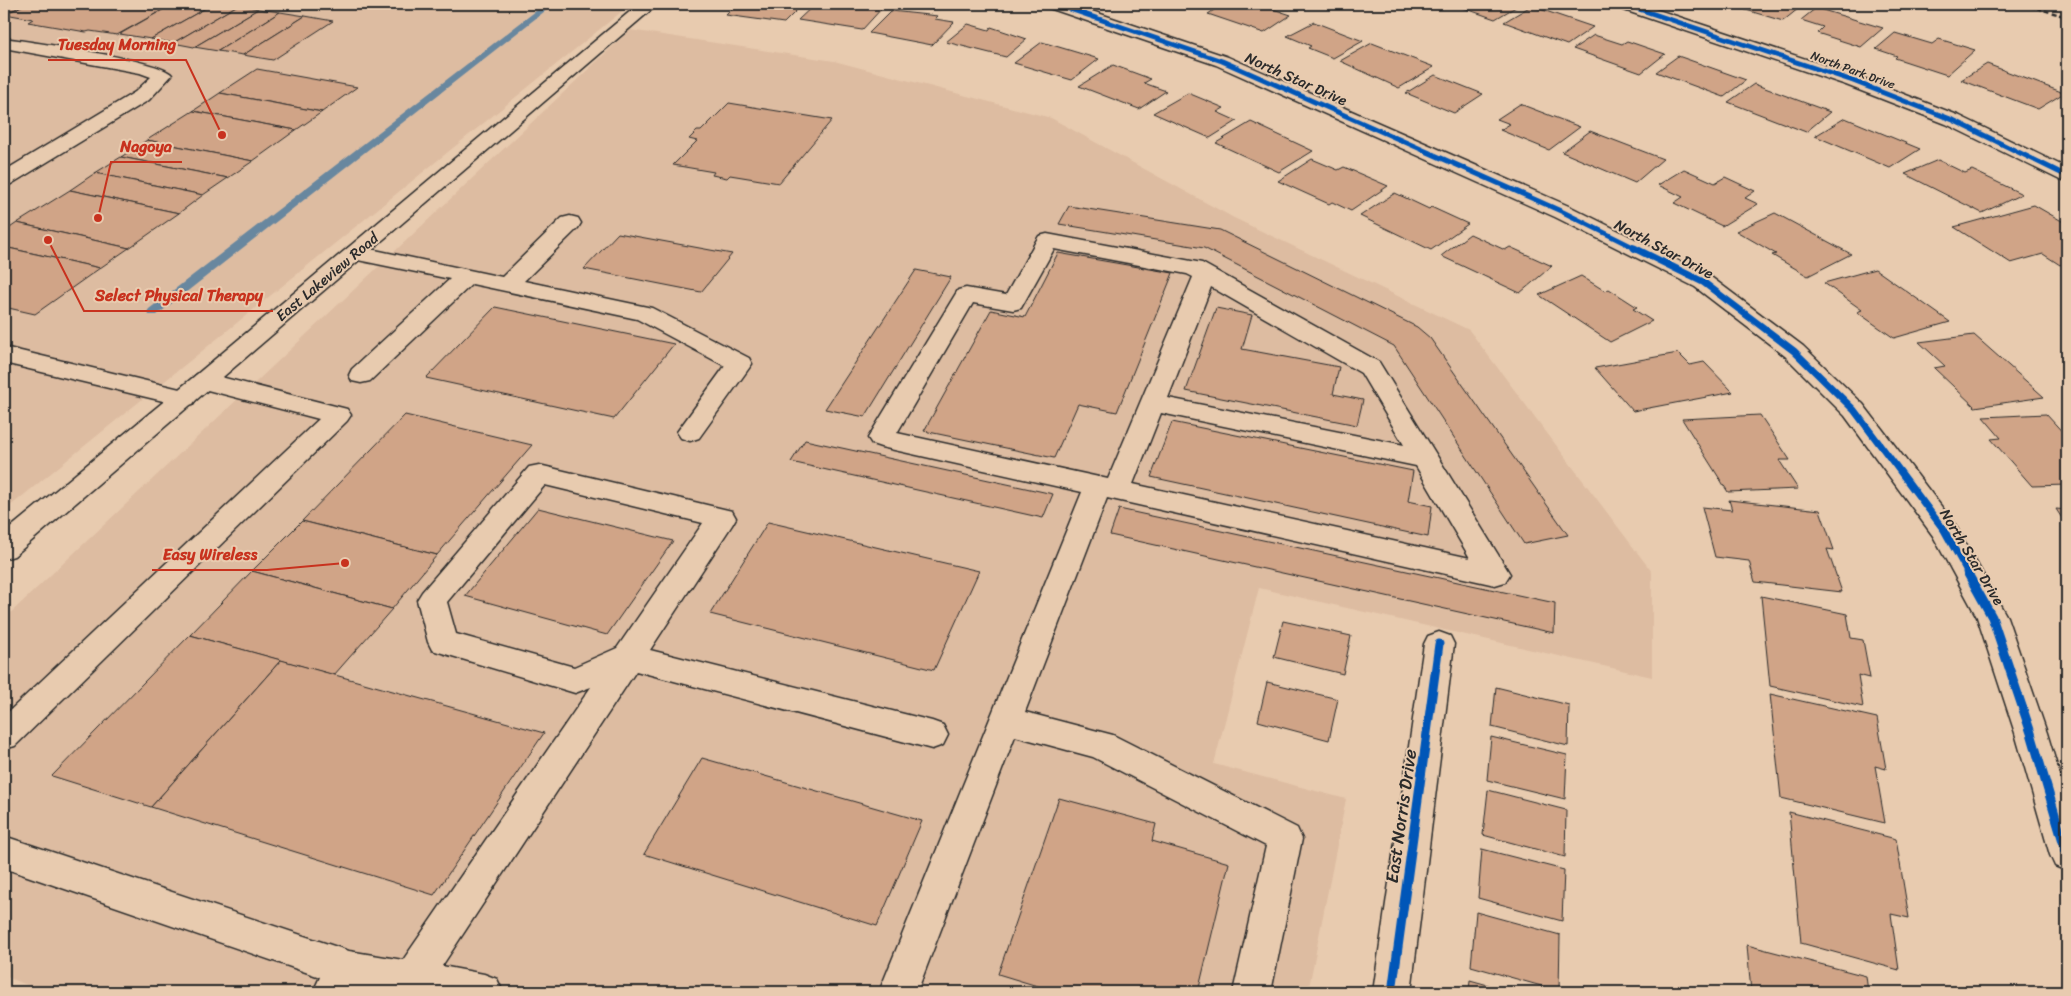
<svg xmlns="http://www.w3.org/2000/svg" width="2071" height="996" font-family="Sriracha,sans-serif">
  <style>
    .built { fill: #ddbca1 }
    .lines { fill: none; stroke-linecap: round; stroke-linejoin: round }
    .stream { fill: #67879f; fill-rule: evenodd }
    .building { fill: #d0a487; stroke: #2b2b2b }
    .lane-casing { stroke: #2b2b2b; stroke-width: 3 }
    .street-casing { stroke: #2b2b2b; stroke-width: 3 }
    .secondary-casing { stroke: #2b2b2b; stroke-width: 3 }
    .lane { fill: #e8cbaf; fill-rule: evenodd }
    .street { fill: #e8cbaf; fill-rule: evenodd }
    .secondary { fill: #e8cbaf; fill-rule: evenodd }
    .rail { stroke: #2b2b2b; stroke-width: 2.5; stroke-dasharray: 5 2.5; stroke-linecap: butt }
    .cycleway-far2-casing { stroke: #e8cbaf; stroke-width: 8 }
    .cycleway-far1-casing { stroke: #e8cbaf; stroke-width: 10 }
    .cycleway-casing { stroke: #e8cbaf; stroke-width: 12 }
    .cycleway-far2 { stroke: #0057b8; stroke-width: 5 }
    .cycleway-far1 { stroke: #0057b8; stroke-width: 7 }
    .cycleway { stroke: #0057b8; stroke-width: 9 }
    .labels { text-anchor: middle; dominant-baseline: central; stroke-width: 4; stroke-linejoin: round; paint-order: stroke }
    .far-street-label { font-size: 12px; fill: #2b2b2b; stroke: #e8cbaf }
    .street-label { font-size: 15px; fill: #2b2b2b; stroke: #e8cbaf }
    .near-street-label { font-size: 18px; fill: #2b2b2b; stroke: #e8cbaf }
    .leader { fill: none; stroke: #c8321e; stroke-width: 2 }
    .callout-dot { fill: #c8321e; stroke: #e8cbaf; stroke-width: 2 }
    .callout-label { font-size: 16px; text-anchor: middle; font-weight: bold; fill: #c8321e; stroke: #e8cbaf; stroke-width: 4; stroke-linejoin: round; paint-order: stroke }
  </style>
  <rect width="100%" height="100%" fill="#e8cbaf"/>
  <filter id="ink" filterUnits="userSpaceOnUse"><feTurbulence type="fractalNoise" baseFrequency=".02" numOctaves="2"/><feDisplacementMap in="SourceGraphic" scale="10" xChannelSelector="R" yChannelSelector="G"/><feConvolveMatrix kernelMatrix="1 2 1 2 8 2 1 2 1" color-interpolation-filters="sRGB"/></filter>
  <g filter="url(#ink)">
    <g class="built">
      <path d="M4,4h627l-627,507z"/>
      <path d="M630,30l204,31 217,57 183,100 235,112 183,242v105l-393,-89 -45,176 132,35 -38,193h-1263l-41,-16v-357z"/>
    </g>
    <g class="lines">
      <path class="stream" d="M545,4h9l-397,311h-8l-2,-3 2,-3z"/>
    </g>
    <g class="building">
      <path d="M4,4h22l-21,10z"/>
      <path d="M26,4h147l-56,31 -27,-4 -4,1 -58,-10 5,-3 -28,-5z"/>
      <path d="M173,4h40l-62,35 -31,-5z"/>
      <path d="M213,4l25,1 -65,38 -22,-4z"/>
      <path d="M737,4h66l-19,19 -58,-8z"/>
      <path d="M815,4l31,3 4,-3h9l24,3 -21,23 -64,-10z"/>
      <path d="M1223,4h35l33,11 -27,18 -56,-19z"/>
      <path d="M1452,4h69l-26,15z"/>
      <path d="M1740,4h64l-21,17 -47,-14z"/>
      <path d="M238,5l20,4 -64,38 -21,-4z"/>
      <path d="M1531,6l62,21 -26,18 -63,-23z"/>
      <path d="M1816,8l67,20 -22,19 -44,-14 6,-6 -22,-7z"/>
      <path d="M258,9l22,3 -62,39 -24,-4z"/>
      <path d="M891,11l47,5 -3,3 19,3 -22,23 -63,-12z"/>
      <path d="M280,12l25,4 -62,39 -25,-4z"/>
      <path d="M305,16l28,5 -60,39 -30,-5z"/>
      <path d="M1314,22l49,19 -30,17 -25,-10 3,-2 -24,-10z"/>
      <path d="M968,24l21,6 2,-3 36,12 -21,18 -60,-15z"/>
      <path d="M1895,33l37,11 7,-5 36,11 -28,25 -52,-17 2,-2 -21,-7z"/>
      <path d="M1594,35l28,9 5,-3 38,13 -24,19 -68,-24z"/>
      <path d="M1042,42l57,17 -27,21 -58,-17z"/>
      <path d="M1372,43l62,24 -35,21 -59,-27z"/>
      <path d="M1678,56l68,24 -22,17 -68,-25z"/>
      <path d="M1987,64l77,29 -26,16 -77,-29z"/>
      <path d="M1113,65l38,14 -7,4 22,8 -27,18 -60,-23z"/>
      <path d="M257,69l100,18 -35,25 -102,-19z"/>
      <path d="M1435,75l48,19 -29,19 -48,-20z"/>
      <path d="M1754,84l76,28 -24,20 -78,-30z"/>
      <path d="M220,93l102,19 -26,18 -103,-19z"/>
      <path d="M1188,93l36,15 -7,4 20,9 -27,17 -57,-25z"/>
      <path d="M729,103l103,17 -53,63 -49,-8 -3,3 -15,-3 2,-3 -41,-7 24,-24 -8,-2 8,-8h4z"/>
      <path d="M1520,104l60,23 -31,23 -49,-20 10,-6 -13,-5z"/>
      <path d="M193,111l103,19 -43,31 -106,-21z"/>
      <path d="M1845,118l75,31 -30,19 -75,-32z"/>
      <path d="M1251,122l62,29 -34,21 -63,-29z"/>
      <path d="M1590,131l73,28 -28,24 -73,-31z"/>
      <path d="M147,140l106,21 -25,17 -107,-21z"/>
      <path d="M121,157l107,21 -25,17 -108,-22z"/>
      <path d="M1312,159l26,11 6,-3 44,19 -37,25 -19,-9 -3,2 -51,-23z"/>
      <path d="M1938,160l27,13 7,-3 50,24 -40,19 -77,-39z"/>
      <path d="M1684,169l31,14 10,-6 30,14 -10,7 13,6 -36,22 -48,-23 9,-6 -25,-12z"/>
      <path d="M95,173l108,22 -24,18 -109,-23z"/>
      <path d="M70,190l109,23 -50,35 -112,-25z"/>
      <path d="M1395,193l34,16 2,-2 37,17 -37,26 -71,-34z"/>
      <path d="M2034,205l33,19v38l-7,3 -17,-11 -32,9 -57,-36z"/>
      <path d="M1069,206l151,24 197,97 13,11 138,197 -44,9 -130,-198 -190,-98 -145,-24z"/>
      <path d="M1775,213l76,41 -43,22 -36,-21 4,-1 -40,-23z"/>
      <path d="M17,223l112,25 -29,20 -96,-21v-15z"/>
      <path d="M618,233l114,21 -31,38 -117,-23z"/>
      <path d="M1470,234l35,16 5,-3 42,19 -32,27 -79,-37z"/>
      <path d="M4,247l96,21 -65,46 -31,-7z"/>
      <path d="M1058,253l115,20 -56,139 -39,-8 -24,54 -130,-27 67,-121 34,7z"/>
      <path d="M1875,269l75,53 -56,16 -37,-26 5,-2 -38,-27z"/>
      <path d="M916,270l35,7 -86,140 -40,-8z"/>
      <path d="M1581,276l24,15 4,-2 28,18 -4,2 19,12 -42,21 -71,-47z"/>
      <path d="M495,307l179,37 -60,75 -188,-41z"/>
      <path d="M1216,308l36,7 -10,34 97,18 -6,27 30,6 -6,25 -171,-34z"/>
      <path d="M1974,335l70,62 -69,10 -41,-39 11,-2 -26,-24z"/>
      <path d="M1678,353l12,12 14,-3 29,30 -100,19 -38,-43z"/>
      <path d="M2046,414l21,23v48l-35,1 -41,-47 10,-1 -18,-21z"/>
      <path d="M405,415l127,30 -95,110 -135,-34z"/>
      <path d="M1760,415l30,45h-11l19,29 -70,3 -46,-73z"/>
      <path d="M1172,422l241,49 -5,30 24,5 -4,31 -277,-60z"/>
      <path d="M805,440l248,54 -10,24 -252,-56z"/>
      <path d="M1729,500l91,10 14,40 -7,-1 15,43 -87,-10 -6,-21 -34,-4 -13,-50 30,3z"/>
      <path d="M538,508l135,33 -66,94 -142,-39z"/>
      <path d="M1119,509l436,94 -1,30 -444,-98z"/>
      <path d="M2056,509l11,1v16z"/>
      <path d="M302,521l135,34 -45,54 -140,-38z"/>
      <path d="M768,522l211,49 -45,99 -224,-56z"/>
      <path d="M252,571l140,38 -58,66 -144,-40z"/>
      <path d="M1761,596l86,18 4,24 12,2 7,38 -12,-3 5,32 -93,-21z"/>
      <path d="M1283,621l68,15 -8,38 -69,-17z"/>
      <path d="M190,635l91,25 -130,147 -99,-31z"/>
      <path d="M281,660l263,73 -110,162 -283,-88z"/>
      <path d="M1267,682l71,17 -9,41 -71,-19z"/>
      <path d="M1496,687l73,18 -1,41 -76,-19z"/>
      <path d="M1770,694l107,24 9,51 -11,-3 10,57 -104,-25z"/>
      <path d="M1491,737l76,18 -2,44 -78,-19z"/>
      <path d="M702,758l220,63 -45,105 -233,-72z"/>
      <path d="M1488,790l78,20 -1,47 -82,-22z"/>
      <path d="M1059,798l97,26 -4,17 77,22 -31,129h-141l-59,-18z"/>
      <path d="M1789,812l107,27 13,79 -18,-4 8,56 -98,-27z"/>
      <path d="M1482,849l82,21 -2,51 -84,-23z"/>
      <path d="M1476,912l84,23 -1,56 -88,-25z"/>
      <path d="M1747,945l119,31 2,16h-117z"/>
      <path d="M1470,980l43,12h-44z"/>
    </g>
    <g class="lines">
      <defs>
        <g id="lane">
          <path d="M4,38c26,4 158,22 168,37l-23,25 -138,84 -7,2v-15l131,-79 16,-15 -11,-4 -136,-25z"/>
          <path d="M570,216l8,2 3,5 -3,5 -54,53 128,27 97,50 3,6 -53,74 -9,3 -9,-3 -4,-6 48,-66 -88,-47 -165,-35 -102,97 -9,2 -9,-2 -3,-6 3,-6 98,-90 -102,-21 -3,-5 3,-5 8,-2 146,31 60,-59z"/>
          <path d="M1047,234l155,29 177,99 131,212 -5,8 -10,3 -388,-87 -82,214 88,23 184,93 5,11 -31,153h-38l33,-146 -173,-89 -78,-21 -98,256h-38l203,-500 -201,-45 -9,-3 -4,-6 90,-148 8,-2 40,7 30,-54 3,-5zM1054,249l133,25 6,3 -85,202 -211,-46 76,-130 40,7 8,-2zM1211,287l150,86 43,72 -236,-47zM1161,413l255,53 54,92 -337,-74z"/>
          <path d="M4,347l180,43 9,2 4,6 -4,6 -9,2 -180,-43z"/>
          <path d="M205,373l142,36 4,6 -4,6 -332,325 -11,3v-33l315,-297 -123,-32 -4,-6 4,-6z"/>
          <path d="M539,465l193,46 4,7 -4,7 -82,125 282,71 11,4 5,10 -5,10 -11,4 -296,-78 -194,295 42,8 13,5 6,13h-124l-22,-4 -2,4h-42l7,-15 -316,-109v-32l345,115 54,9 188,-273 -16,6 -143,-43 -4,-8 -11,-42 5,-8 107,-125zM545,485l158,38 -86,125 -43,19 -118,-33 -9,-32z"/>
        </g>
        <g id="street">
          <path d="M1046,4h25l157,53 343,150 140,70 92,69 60,58 91,119 53,94 40,116 20,66v72l-12,-5 -5,-11 -35,-122 -38,-116 -44,-81 -88,-120 -60,-60 -90,-69 -140,-70 -339,-152 -167,-57z"/>
          <path d="M1616,4h24l220,73 100,39 107,52v14l-7,-2 -114,-56 -100,-39 -228,-77z"/>
          <path d="M1439,632l11,4 4,8 -43,348h-38l51,-348 4,-8z"/>
        </g>
        <path id="secondary" d="M639,4h19l-644,552 -10,3v-26l192,-158z"/>
      </defs>
      <use href="#lane" class="lane-casing"/>
      <use href="#street" class="street-casing"/>
      <use href="#secondary" class="secondary-casing"/>
      <use href="#lane" class="lane"/>
      <use href="#street" class="street"/>
      <use href="#secondary" class="secondary"/>
      <path class="rail" d="M2023,4l44,13"/>
      <defs>
        <g id="cycleway-far2">
          <path d="M1055,4l167,57 341,151 74,37"/>
          <path d="M1624,4l229,77 100,39 114,56"/>
        </g>
        <path id="cycleway-far1" d="M1634,248l69,34 91,69 60,59 90,120 24,43"/>
        <g id="cycleway">
          <path d="M1967,572l25,45 39,116 36,122"/>
          <path d="M1392,992l47,-348"/>
        </g>
      </defs>
      <use href="#cycleway-far2" class="cycleway-far2-casing"/>
      <use href="#cycleway-far1" class="cycleway-far1-casing"/>
      <use href="#cycleway" class="cycleway-casing"/>
      <use href="#cycleway-far2" class="cycleway-far2"/>
      <use href="#cycleway-far1" class="cycleway-far1"/>
      <use href="#cycleway" class="cycleway"/>
    </g>
  </g>
  <g class="labels">
    <g class="far-street-label">
      <text transform="translate(1853 70) rotate(20)">North Park Drive</text>
    </g>
    <g class="street-label">
      <text transform="translate(1296 79) rotate(24)">North Star Drive</text>
      <text transform="translate(1664 249) rotate(28)">North Star Drive</text>
      <text transform="translate(327 277) rotate(-40)">East Lakeview Road</text>
      <text transform="translate(1972 557) rotate(59)">North Star Drive</text>
    </g>
    <g class="near-street-label">
      <text transform="translate(1401 816) rotate(-82)">East Norris Drive</text>
    </g>
  </g>
  <path class="leader" d="M222 135L186 60H48M98 218L111 162H182M48 240L84 311H273M345 563L267 570H152"/>
  <g class="callout-dot">
    <circle cx="222" cy="135" r="5"/>
    <circle cx="98" cy="218" r="5"/>
    <circle cx="48" cy="240" r="5"/>
    <circle cx="345" cy="563" r="5"/>
  </g>
  <g class="callout-label">
    <text x="117" y="50">Tuesday Morning</text>
    <text x="146" y="152">Nagoya</text>
    <text x="179" y="301">Select Physical Therapy</text>
    <text x="210" y="560">Easy Wireless</text>
  </g>
  <rect width="2071" height="996" fill="none" stroke="#e8cbaf" stroke-width="20"/>
  <rect x="10" y="10" width="2051" height="976" fill="none" stroke="#2b2b2b" stroke-width="2" filter="url(#ink)"/>
</svg>
